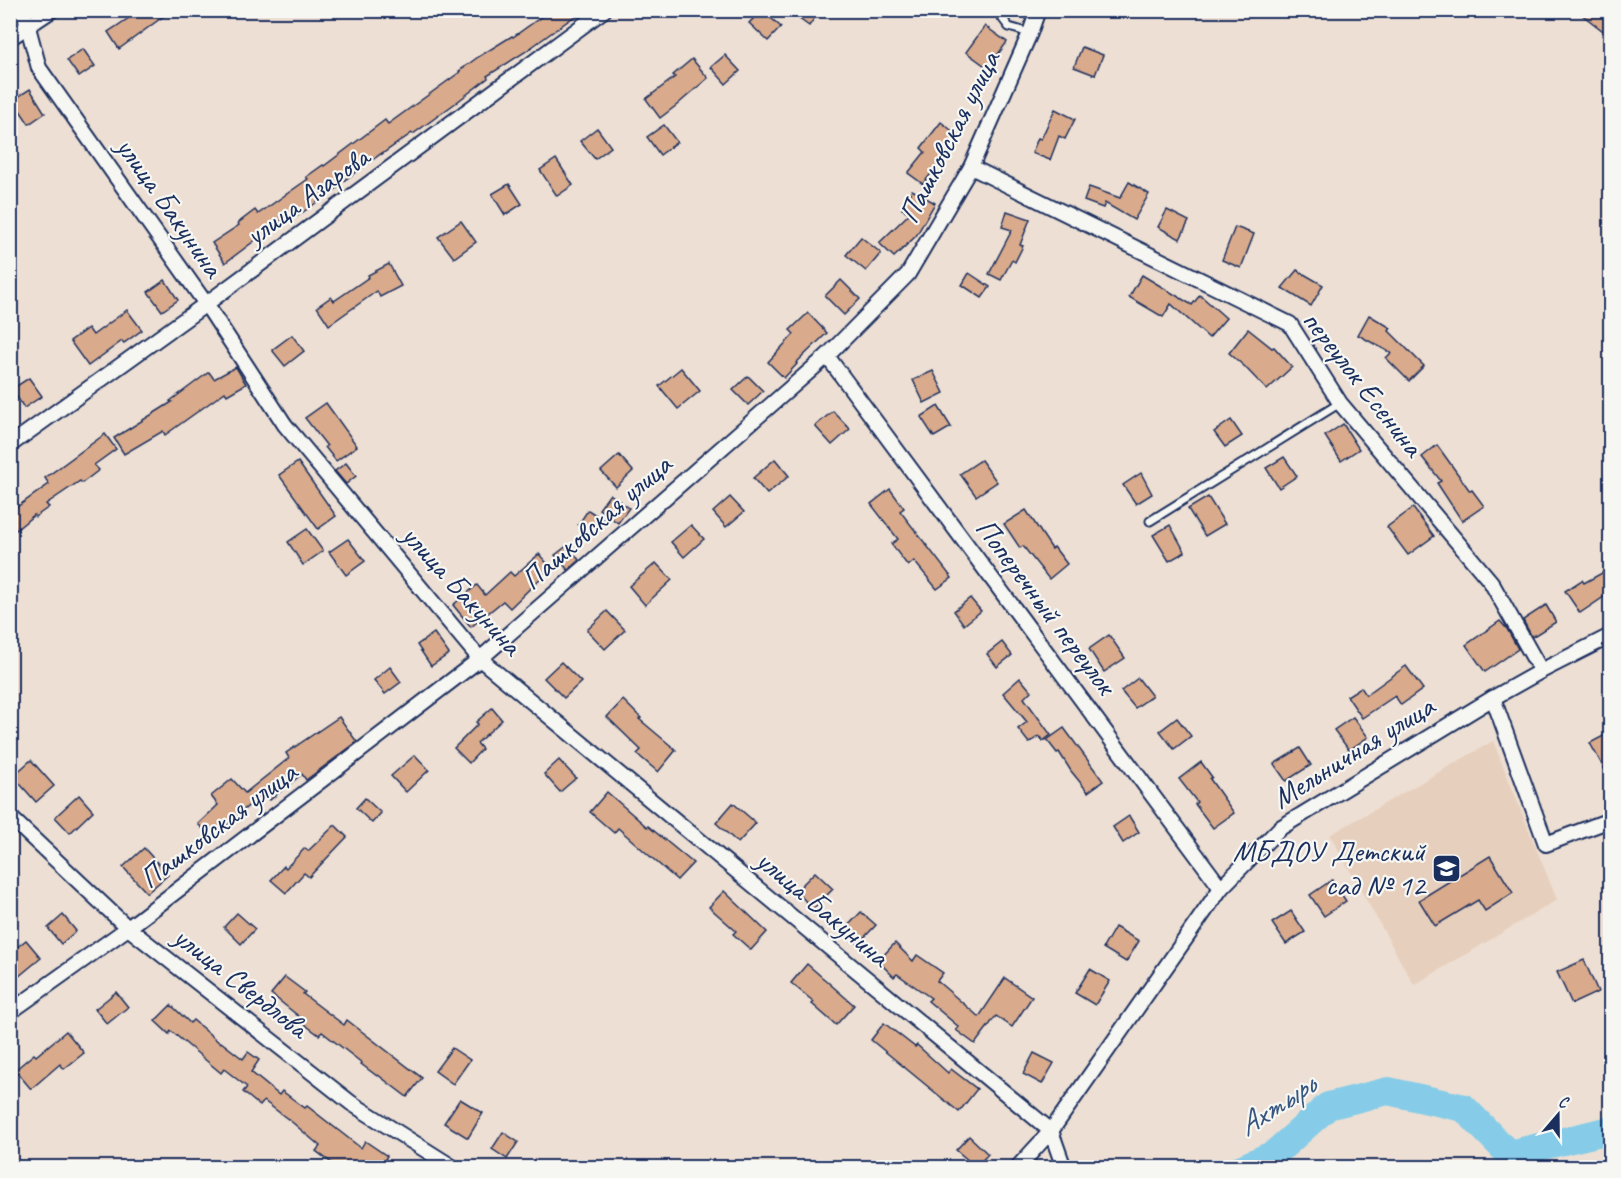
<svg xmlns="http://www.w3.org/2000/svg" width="1621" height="1178" font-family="Caveat,sans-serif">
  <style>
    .built { fill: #e7cfbd }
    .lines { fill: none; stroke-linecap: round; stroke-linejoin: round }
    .river { stroke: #86cce8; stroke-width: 28 }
    .building { fill: #d9aa8b; stroke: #1b2f5e; stroke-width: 1.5 }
    .lane-casing { stroke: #1b2f5e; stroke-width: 11 }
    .street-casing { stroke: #1b2f5e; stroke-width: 18 }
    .lane { stroke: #f6f6f2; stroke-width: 7 }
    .street { stroke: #f6f6f2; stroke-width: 14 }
    .labels { text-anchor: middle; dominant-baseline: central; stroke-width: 4.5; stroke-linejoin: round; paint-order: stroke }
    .street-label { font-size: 30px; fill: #1b2f5e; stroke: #f6f6f2 }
    .poi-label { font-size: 30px; fill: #1b2f5e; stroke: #f6f6f2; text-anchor: end }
    .water-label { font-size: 32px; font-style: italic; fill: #365680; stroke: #f6f6f2 }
  </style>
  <rect width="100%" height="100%" fill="#eddfd3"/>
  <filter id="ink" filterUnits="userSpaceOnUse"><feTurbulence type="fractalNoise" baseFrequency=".0167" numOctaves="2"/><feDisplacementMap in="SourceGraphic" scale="12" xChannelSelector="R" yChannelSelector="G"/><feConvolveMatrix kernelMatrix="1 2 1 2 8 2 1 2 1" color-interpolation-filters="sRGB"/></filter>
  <g filter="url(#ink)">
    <path class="built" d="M1493,741l64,159 -143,85 -84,-150z"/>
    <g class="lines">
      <path class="river" d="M1242,1168l32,-14 54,-48 60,-15 76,17 45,46 101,-24"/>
    </g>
    <g class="building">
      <path d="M141,10h31l-53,39 -11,-17z"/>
      <path d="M551,10h32l-58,42 -38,24 1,2 -31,24 -44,32 -1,-1 -30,21v-1l-44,32 1,2 -26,18 -24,17 -3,-5 -61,46 -13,-20 27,-18 -1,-2 17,-13 3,4 50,-35 -2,-2 17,-12 1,1 61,-46 3,4 72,-52 -1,-1 19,-14 34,-21 1,1z"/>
      <path d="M762,10l19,17 -13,14 -19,-18z"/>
      <path d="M787,10h33l-11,16z"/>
      <path d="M1576,10h35v27z"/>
      <path d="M985,26l22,16 -19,26 -22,-16z"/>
      <path d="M1082,47l21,8 -8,20 -21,-8z"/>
      <path d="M83,49l12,17 -16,11 -12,-17z"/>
      <path d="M725,55l15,16 -14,13 -15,-17z"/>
      <path d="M692,59l16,19 -31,27 -17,13 -14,-19 29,-22 -2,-2z"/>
      <path d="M30,89l15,24 -16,11 -16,-24z"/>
      <path d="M1055,109l20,10 -10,20 -6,-3 -9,24 -18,-7 6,-15 3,1z"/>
      <path d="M941,122l19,15 -37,47 -15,-11 17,-21 -4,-4z"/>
      <path d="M664,125l13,17 -17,13 -13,-18z"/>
      <path d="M597,128l14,19 -16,12 -15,-18z"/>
      <path d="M556,159l17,26 -16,11 -17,-26z"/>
      <path d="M1129,182l20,12 -15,26 -29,-17 -2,5 -19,-7 5,-14 31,11z"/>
      <path d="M509,184l13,20 -17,11 -13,-21z"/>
      <path d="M912,190l23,13 -19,33 -22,21 -15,-14 31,-30 -8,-4z"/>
      <path d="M1167,210l22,11 -9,18 -22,-12z"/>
      <path d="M1007,211l23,8 -10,26 3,1 -8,16 -3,-2 -11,20 -12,-6 23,-44 -10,-3z"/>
      <path d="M461,221l15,21 -22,16 -16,-21z"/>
      <path d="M1235,227l19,7 -13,34 -19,-8z"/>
      <path d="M861,237l20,16 -15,18 -20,-16z"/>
      <path d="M389,264l12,22 -21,11 -3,-6 -48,34 -12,-18 14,-10 3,4 35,-24 -1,-2z"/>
      <path d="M1297,270l26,15 -12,21 -29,-18z"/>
      <path d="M969,273l21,14 -8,11 -20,-13z"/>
      <path d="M1142,275l50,30 8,-10 26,23 -17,20 -38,-34 -8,13 -34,-20z"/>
      <path d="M165,280l13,20 -16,11 -14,-19z"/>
      <path d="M841,280l19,19 -16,16 -19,-19z"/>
      <path d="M127,310l15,20 -18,13 -2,-2 -34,25 -18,-25 18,-13 5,7z"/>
      <path d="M808,313l19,20 -31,30 1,1 -13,14 -16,-16 26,-28 -4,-4z"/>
      <path d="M1369,315l22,13 -2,3 35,35 -15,15 -23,-23 5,-5 -33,-18z"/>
      <path d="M1248,329l24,19 2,-1 18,20 -25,23 -23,-24 -15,-13z"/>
      <path d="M292,335l12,16 -19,15 -13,-16z"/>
      <path d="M236,367l10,17 -19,11 -2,-3 -60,43 -2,-4 -39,23 -10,-16 58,-36 -2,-1 39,-29 5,7z"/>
      <path d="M681,368l19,23 -22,18 -19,-23z"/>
      <path d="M933,371l11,22 -20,10 -11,-23z"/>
      <path d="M748,376l15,15 -15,14 -15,-15z"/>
      <path d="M29,378l13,18 -18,12 -12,-19z"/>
      <path d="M326,403l31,43 -21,15 -11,-14 2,-1 -22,-28z"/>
      <path d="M938,406l13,21 -17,10 -13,-20z"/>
      <path d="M833,411l17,18 -18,16 -17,-19z"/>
      <path d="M1231,420l11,16 -17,11 -11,-15z"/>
      <path d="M1343,424l16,25 -18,12 -16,-25z"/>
      <path d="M105,434l11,15 -22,16 5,5 -17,13 -2,-2 -34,23 3,3 -14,10 -1,-2 -24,20v-23l39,-28 -4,-6z"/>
      <path d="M1437,445l33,46 2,-1 12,16 -22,15 -25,-38 4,-2 -19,-24z"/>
      <path d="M619,455l14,16 -17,16 -15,-16z"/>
      <path d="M1284,457l13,19 -18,12 -13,-20z"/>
      <path d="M775,459l14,17 -22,18 -14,-16z"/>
      <path d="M981,460l16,22 -21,14 -16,-22z"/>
      <path d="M298,462l38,54 -18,13 -39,-54z"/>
      <path d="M346,463l10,13 -10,8 -11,-13z"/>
      <path d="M1141,473l11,21 -16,10 -13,-19z"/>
      <path d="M890,489l14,19 -4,3 52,67 -15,11 -23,-28 -6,5 -17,-22 7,-5 -27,-35z"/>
      <path d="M610,494l19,14 -11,15 -19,-14z"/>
      <path d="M730,497l14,15 -18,15 -13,-15z"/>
      <path d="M1208,497l17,27 -20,12 -17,-27z"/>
      <path d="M1413,508l21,28 -26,19 -21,-28z"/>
      <path d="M588,510l16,10 -11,16 -15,-11z"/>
      <path d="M1026,510l26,39 2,-2 13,17 -18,15 -26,-33 -3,2 -16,-24z"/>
      <path d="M691,525l13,14 -20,18 -13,-15z"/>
      <path d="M1170,525l15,27 -16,9 -16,-26z"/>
      <path d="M307,529l16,22 -20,14 -15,-23z"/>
      <path d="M348,539l17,22 -19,14 -17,-23z"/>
      <path d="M568,545l11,15 -11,10 -13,-15z"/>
      <path d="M539,554l12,14 -41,40 -7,-7 -32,26 -18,-22 24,-20 8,10 25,-23 4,4z"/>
      <path d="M656,563l16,17 -27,25 -16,-19z"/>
      <path d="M1611,568v24l-31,21 -15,-22 17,-11 2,3z"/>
      <path d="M970,598l11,13 -17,14 -10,-14z"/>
      <path d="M1546,605l10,17 -24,15 -9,-17z"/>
      <path d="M607,611l18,19 -20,19 -18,-19z"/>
      <path d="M1500,621l7,8 11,20 -33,23 -19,-27z"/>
      <path d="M434,633l15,21 -18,12 -14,-21z"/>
      <path d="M1109,635l16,23 -21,14 -15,-23z"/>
      <path d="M1002,642l10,13 -15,12 -10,-13z"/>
      <path d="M561,662l20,20 -17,16 -20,-20z"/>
      <path d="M1406,666l17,23 -22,16 -6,-9 -33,22 -15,-22 14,-9 5,8z"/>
      <path d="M390,667l11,15 -16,12 -11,-14z"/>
      <path d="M1020,678l11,13 -7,7 27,37 -8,6 -4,-5 -10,7 -11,-14 9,-7 -24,-29z"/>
      <path d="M1138,678l14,18 -17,12 -14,-17z"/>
      <path d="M623,700l18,18 -2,1 37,31 -18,22 -21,-18 4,-4 -34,-33z"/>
      <path d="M492,708l10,12 -25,23 5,6 -13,14 -15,-15 24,-24 -2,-2z"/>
      <path d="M339,717l18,25 -51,38 -4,-6 -32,26 -7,-7 -51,45 -14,-14 20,-19 -7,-9 21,-17 13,14 44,-35 -3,-5z"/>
      <path d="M1353,717l15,20 -19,13 -15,-20z"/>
      <path d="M1177,718l14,18 -17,13 -14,-18z"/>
      <path d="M1064,728l39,53 -15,11 -17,-21 -12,-19 -2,1 -10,-13z"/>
      <path d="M1611,732v49l-21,-38z"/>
      <path d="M1300,748l11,17 -25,16 -12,-17z"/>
      <path d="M415,755l14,15 -23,22 -15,-16z"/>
      <path d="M31,760l23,26 -18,16 -23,-26z"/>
      <path d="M559,760l17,18 -16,14 -16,-18z"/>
      <path d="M1201,762l11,15 -2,2 24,34 -21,15 -18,-24 2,-2 -18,-23z"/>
      <path d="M607,792l40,35 1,-1 45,37 -16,17 -59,-52 -4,5 -24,-21z"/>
      <path d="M79,795l14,16 -23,22 -15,-16z"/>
      <path d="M365,798l16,15 -9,10 -16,-15z"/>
      <path d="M733,803l23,20 -18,20 -22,-20z"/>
      <path d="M1129,816l10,16 -16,11 -10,-16z"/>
      <path d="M335,825l12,12 -38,40 -5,-4 -18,20 -15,-13 13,-14 2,2 19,-20 3,3z"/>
      <path d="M144,848l24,27 -21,18 -24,-26z"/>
      <path d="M1490,856l23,37 -28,18 -7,-11 -43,26 -16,-26z"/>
      <path d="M815,872l18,17 -20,20 -17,-18z"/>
      <path d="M1332,880l14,21 -22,15 -14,-21z"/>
      <path d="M724,891l43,41 -16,18 -18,-16 3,-3 -27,-24z"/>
      <path d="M1291,911l14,21 -19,12 -14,-21z"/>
      <path d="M861,912l15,13 -18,19 -14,-14z"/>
      <path d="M237,913l18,16 -14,15 -17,-17z"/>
      <path d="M63,915l13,16 -15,13 -13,-16z"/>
      <path d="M1115,927l24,14 -13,21 -23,-14z"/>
      <path d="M26,940l15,18 -23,19 -8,-9v-15z"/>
      <path d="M895,943l18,18 4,-6 26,18 -6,8 42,36 26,-39 27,19 -20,30 -16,-11 -21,28 -19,-14 3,-3 -31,-26 3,-3 -34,-24 -3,3 -16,-16z"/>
      <path d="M1584,960l14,32 -26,12 -15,-32z"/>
      <path d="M807,964l47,41 -18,20 -24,-21 2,-2 -23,-19z"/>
      <path d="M1090,969l20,12 -15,24 -20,-12z"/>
      <path d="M285,977l20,15 -2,2 41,31 3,-5 75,58 -15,19 -29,-22 -1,1 -16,-12 1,-1 -40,-31 -3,3 -19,-14 2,-2 -31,-25z"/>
      <path d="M116,992l12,15 -21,17 -12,-15z"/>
      <path d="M171,1005l19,18 3,-3 27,23 1,-1 22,17 5,-7 11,8 -8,12 28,23 3,-4 23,17 2,-2 54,42 4,-7 22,15 -2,3 11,8h-59l-21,-16 4,-5 -27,-23 -29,-22 -4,5 -17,-14 4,-5 -23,-18 -3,4 -50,-42 -2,3 -14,-13z"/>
      <path d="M884,1023l31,24 2,-2 31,28 3,-4 26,20 -18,23 -88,-72z"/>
      <path d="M66,1031l18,22 -20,16 -4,-5 -29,25 -16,-19 19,-16 2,2z"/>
      <path d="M452,1048l18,12 -17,24 -18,-13z"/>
      <path d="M1034,1053l20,10 -12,21 -19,-10z"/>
      <path d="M460,1099l23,14 -15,25 -24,-15z"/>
      <path d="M503,1132l15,10 -11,17 -15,-10z"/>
      <path d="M969,1136l19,18 -12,13 -20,-17z"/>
    </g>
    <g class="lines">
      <defs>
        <g id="lane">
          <path d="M996,10l13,17 21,6"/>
          <path d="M1150,521l190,-118"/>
        </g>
        <g id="street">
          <path d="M23,10l5,17 11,41 167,236 79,121 195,234 571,472 13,37"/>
          <path d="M10,38l42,-28"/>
          <path d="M971,167l319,157 50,79 151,179 50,89"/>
          <path d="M827,356l394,532"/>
          <path d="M10,445l196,-141 398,-294"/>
          <path d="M1493,698l53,146 64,-24"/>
          <path d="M10,817l118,111 223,175 103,65"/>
          <path d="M10,1012l118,-84 352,-269 347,-303 81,-82 63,-107 59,-134 8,-23"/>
          <path d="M1017,1168l34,-37 170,-243 59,-60 213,-130 48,-27 69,-35"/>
        </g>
      </defs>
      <use href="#lane" class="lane-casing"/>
      <use href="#street" class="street-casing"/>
      <use href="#lane" class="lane"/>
      <use href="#street" class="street"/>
    </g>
  </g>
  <defs>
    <symbol id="school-square" viewBox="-11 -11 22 22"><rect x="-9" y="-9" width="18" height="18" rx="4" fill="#1b2f5e" stroke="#f6f6f2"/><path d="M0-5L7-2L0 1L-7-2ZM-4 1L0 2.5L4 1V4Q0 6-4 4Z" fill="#fff"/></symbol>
  </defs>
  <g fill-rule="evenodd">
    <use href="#school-square" x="1430" y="852" width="33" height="33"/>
  </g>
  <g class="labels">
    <g class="street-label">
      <text transform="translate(949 137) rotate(-63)">Пашковская улица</text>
      <text transform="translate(307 196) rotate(-36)">улица Азарова</text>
      <text transform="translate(170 207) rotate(55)">улица Бакунина</text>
      <text transform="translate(1363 383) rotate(52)">переулок Есенина</text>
      <text transform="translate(596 522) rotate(-41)">Пашковская улица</text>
      <text transform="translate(462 590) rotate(48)">улица Бакунина</text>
      <text transform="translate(1046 606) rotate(53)">Поперечный переулок</text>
      <text transform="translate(1353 752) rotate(-32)">Мельничная улица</text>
      <text transform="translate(218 825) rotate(-37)">Пашковская улица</text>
      <text transform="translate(823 908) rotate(40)">улица Бакунина</text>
      <text transform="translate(241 982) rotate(38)">улица Свердлова</text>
    </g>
    <g class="poi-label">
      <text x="1425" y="851">МБДОУ Детский<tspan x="1425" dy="34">сад № 12</tspan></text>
    </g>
    <g class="water-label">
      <text transform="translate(1276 1105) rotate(-33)">Ахтырь</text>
    </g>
  </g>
  <rect width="1621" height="1178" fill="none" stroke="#f6f6f2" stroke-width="36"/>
  <rect x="18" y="18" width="1585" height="1142" fill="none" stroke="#1b2f5e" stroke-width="2" filter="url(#ink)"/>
  <g transform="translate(1558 1115) rotate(20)" stroke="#f6f6f2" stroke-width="4.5" paint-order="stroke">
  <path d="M0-4.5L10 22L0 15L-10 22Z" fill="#1b2f5e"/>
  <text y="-9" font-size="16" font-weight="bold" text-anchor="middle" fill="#1b2f5e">С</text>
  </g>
</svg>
